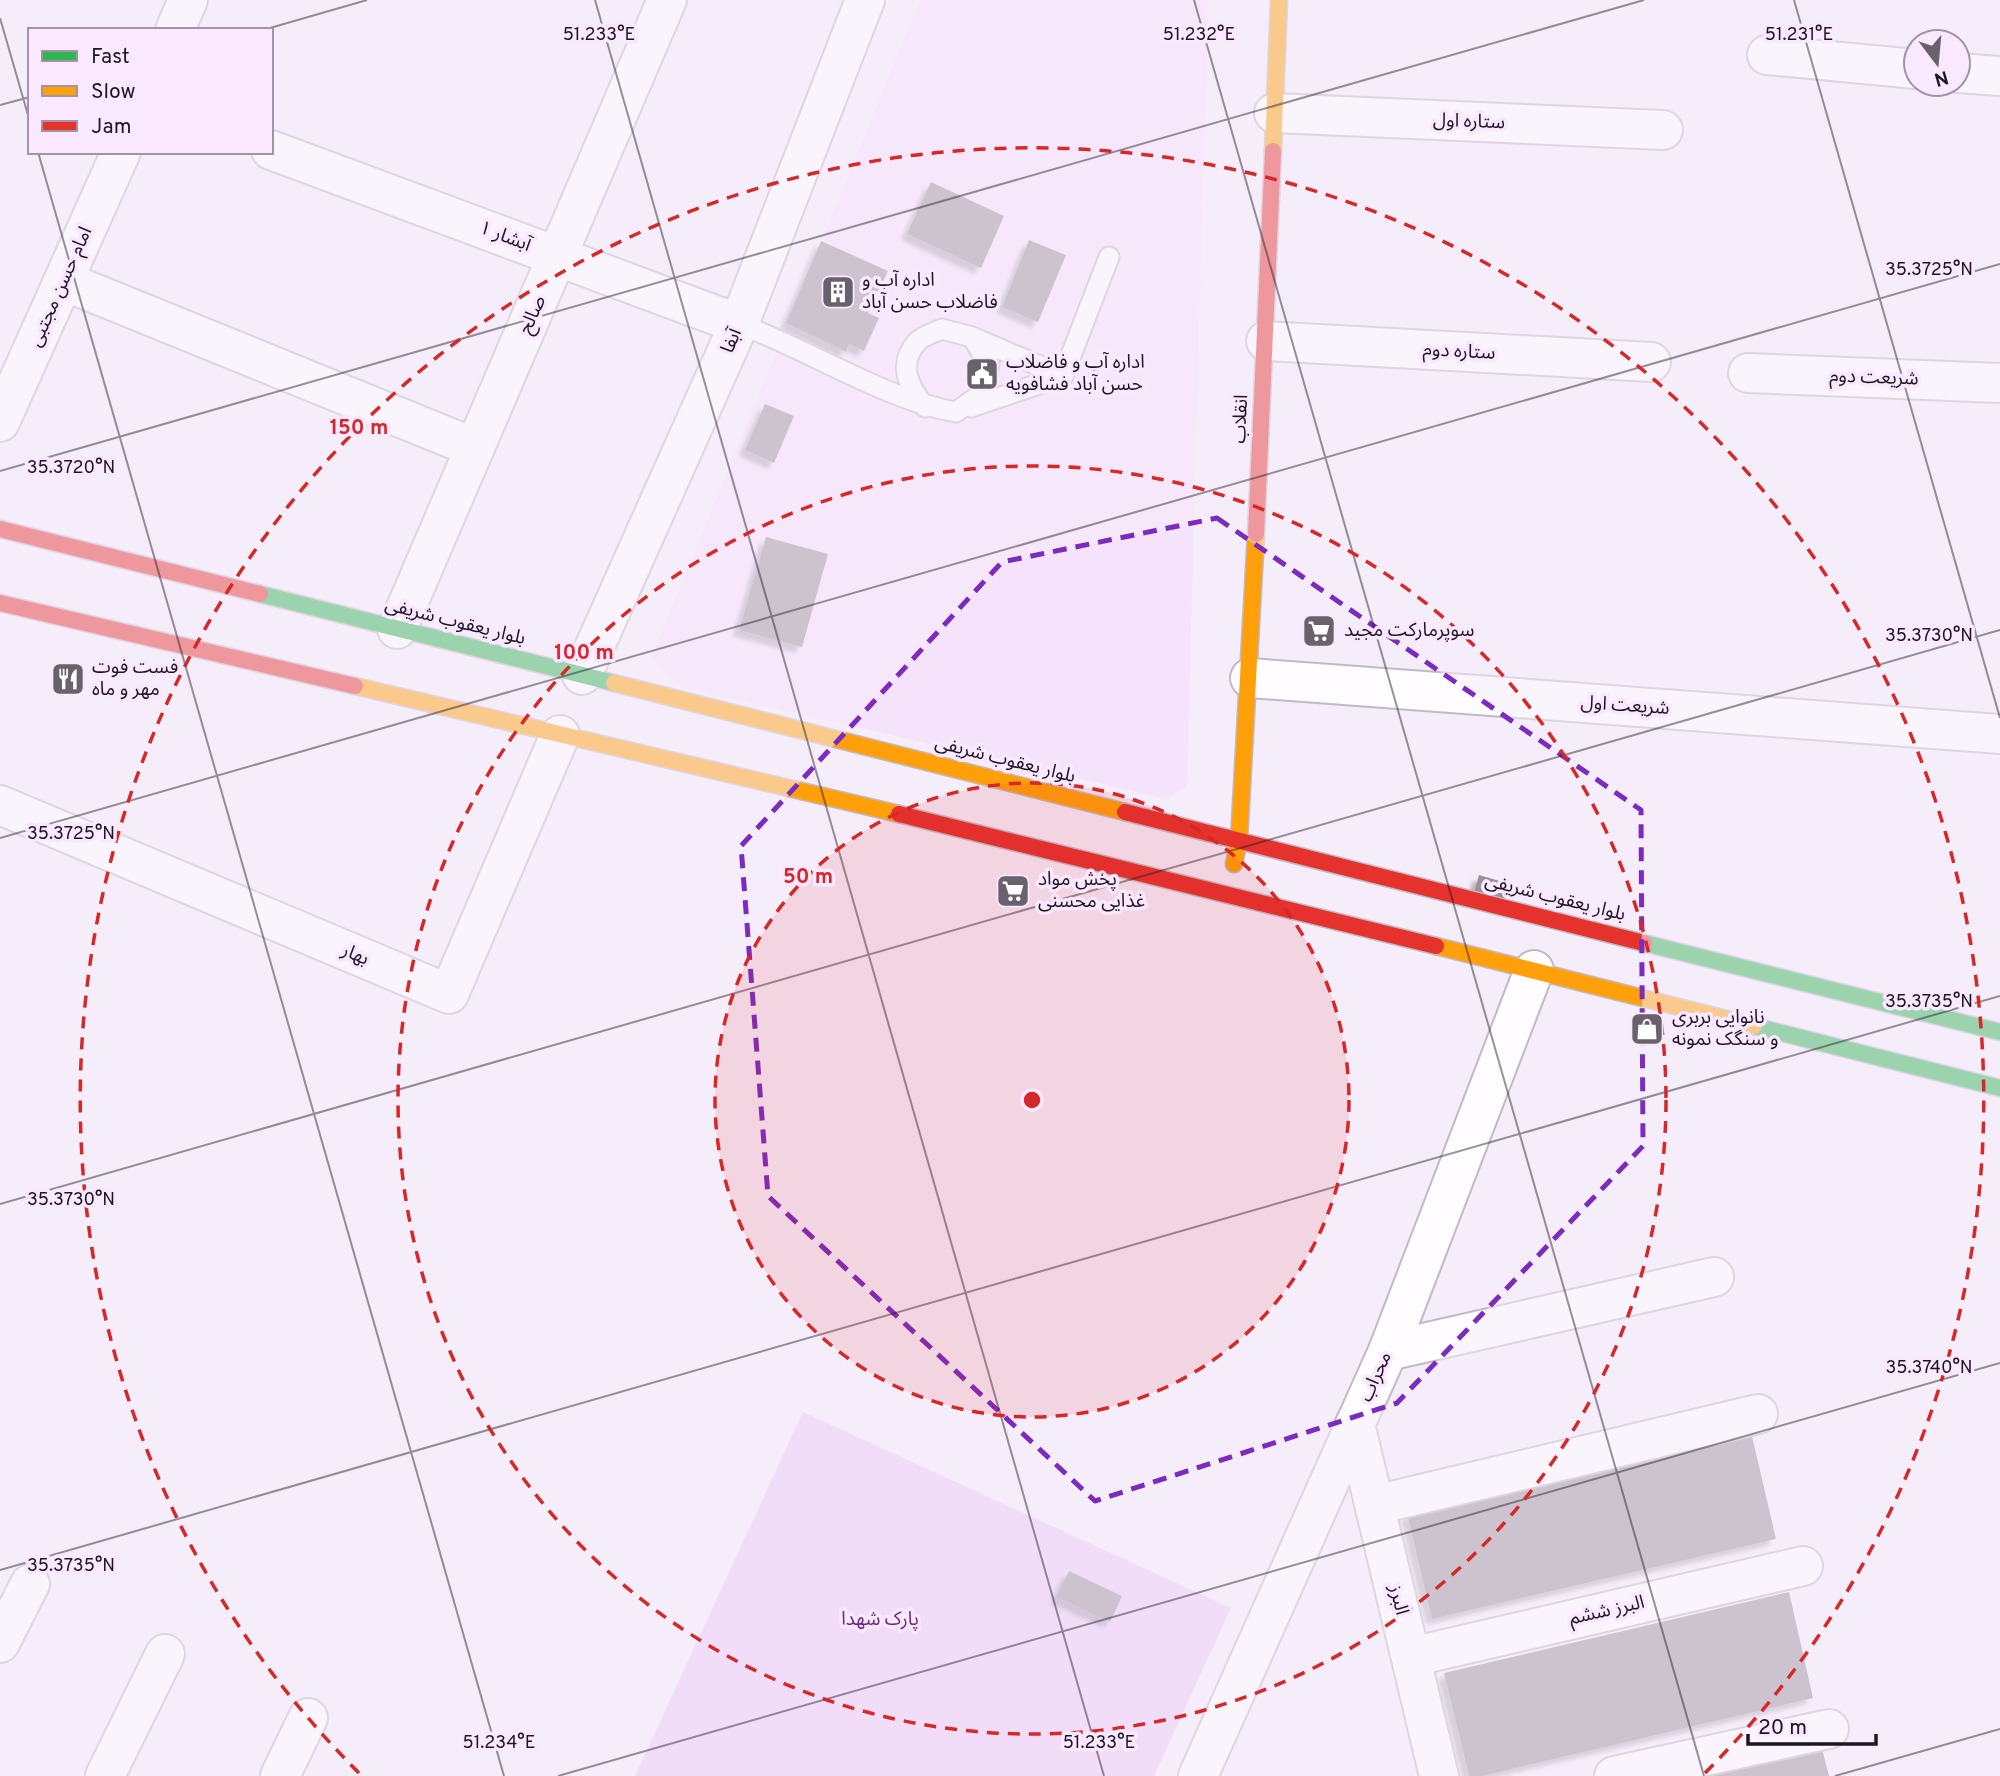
<svg xmlns="http://www.w3.org/2000/svg" width="2000" height="1776" font-family="Overpass,'Noto Sans Arabic',sans-serif">
  <style>
    .built { fill: #f5e3fb }
    .green { fill: #eacaf5 }
    .building { fill: #99919c; filter: url(#shadow) }
    .lines { fill: none; stroke-linecap: round; stroke-linejoin: round }
    .lane-casing { stroke: #c1b9c4; stroke-width: 23 }
    .street-casing { stroke: #c1b9c4; stroke-width: 42 }
    .fast-casing { stroke: #c1b9c4; stroke-width: 19 }
    .slow-casing { stroke: #c1b9c4; stroke-width: 19 }
    .jam-casing { stroke: #c1b9c4; stroke-width: 19 }
    .lane { stroke: #fefcfe; stroke-width: 19 }
    .street { stroke: #fefcfe; stroke-width: 38 }
    .fast { stroke: #30b455; stroke-width: 16 }
    .slow { stroke: #ff9f0a; stroke-width: 16 }
    .jam { stroke: #e5322d; stroke-width: 16 }
    .marked { fill: none; stroke: #7b2cbf; stroke-width: 5; stroke-dasharray: 14 9; stroke-linejoin: round }
    .ticks { fill: none; stroke: #1d151f; stroke-width: 2; stroke-opacity: 0.45 }
    .ring { fill: none; stroke: #d62828; stroke-width: 3.5; stroke-dasharray: 12 9 }
    .labels { text-anchor: middle; dominant-baseline: central; stroke-width: 7; stroke-linejoin: round; paint-order: stroke }
    .street-label { font-size: 19px; fill: #1d151f; stroke: #f9e8ff }
    .poi-label { font-size: 19px; fill: #1d151f; stroke: #f9e8ff; text-anchor: start }
    .park-label { font-size: 19px; fill: #6e2582; stroke: #f9e8ff }
    .ticks-label { font-size: 18px; text-anchor: middle; fill: #1d151f; stroke: #f9e8ff; stroke-width: 7; stroke-linejoin: round; paint-order: stroke }
    .centre { fill: #d62828; stroke: #f9e8ff; stroke-width: 3.5 }
    .ring-label { font-size: 21px; text-anchor: middle; font-weight: bold; fill: #d62828; stroke: #f9e8ff; stroke-width: 7; stroke-linejoin: round; paint-order: stroke }
  </style>
  <defs>
    <filter id="shadow"><feDropShadow dx="-6" dy="6" stdDeviation="2" flood-color="#0004"/></filter>
  </defs>
  <rect width="100%" height="100%" fill="#f6edfa"/>
  <path class="built" d="M920,0h288l-21,786 -20,13 -488,-113 -28,-28z"/>
  <path class="green" d="M803,1412l428,196 -77,168h-519z"/>
  <g class="building">
    <path d="M931,182l73,34 -23,52 -74,-34z"/>
    <path d="M1029,240l37,15 -28,67 -36,-15z"/>
    <path d="M821,241l67,30 -20,42 11,5 -15,33 -15,-7 -3,8 -60,-29z"/>
    <path d="M765,404l29,12 -20,47 -29,-13z"/>
    <path d="M766,537l62,17 -26,93 -63,-17z"/>
    <path d="M1479,875l31,9 -5,17 -31,-9z"/>
    <path d="M1751,1432l25,107 -344,80 -25,-105z"/>
    <path d="M1069,1571l53,25 -12,26 -54,-25z"/>
    <path d="M1789,1592l24,106 -331,78h-13l-25,-103z"/>
    <path d="M1821,1745l8,31h-137z"/>
  </g>
  <g class="lines">
    <defs>
      <g id="lane">
        <path d="M739,324c69,25 147,76 217,88l28,-20 5,-28 -17,-27 -30,-8c-7,3 -20,7 -25,13 -20,22 -8,46 8,65"/>
        <path d="M972,337l91,39"/>
        <path d="M1063,376l46,-119"/>
        <path d="M971,407l92,-31"/>
      </g>
      <g id="street">
        <path d="M175,30l13,-30"/>
        <path d="M1767,55l149,14"/>
        <path d="M1958,73l42,3"/>
        <path d="M1274,113l389,17"/>
        <path d="M271,150l468,174"/>
        <path d="M64,281l411,167"/>
        <path d="M1266,341l385,21"/>
        <path d="M1748,373l252,10"/>
        <path d="M0,422l121,-270"/>
        <path d="M397,629l270,-629"/>
        <path d="M582,675l157,-351 126,-324"/>
        <path d="M1250,678l750,56"/>
        <path d="M0,805l449,189 111,-259"/>
        <path d="M1388,1351l326,-74"/>
        <path d="M1355,1424l84,352"/>
        <path d="M1375,1505l383,-91"/>
        <path d="M0,1643l30,-59"/>
        <path d="M1411,1657l392,-91"/>
        <path d="M105,1776l60,-122"/>
        <path d="M280,1776l28,-58"/>
        <path d="M1198,1776l190,-425 146,-381"/>
        <path d="M1614,1776l215,-47"/>
      </g>
      <g id="fast">
        <path d="M260,594l354,89"/>
        <path d="M1644,943l356,89"/>
        <path d="M1754,1026l246,62"/>
      </g>
      <g id="slow">
        <path d="M1273,151l6,-151"/>
        <path d="M614,683l511,129"/>
        <path d="M355,686l544,128"/>
        <path d="M1234,864l5,-24 17,-306"/>
        <path d="M1436,946l318,80"/>
      </g>
      <g id="jam">
        <path d="M0,529l260,65"/>
        <path d="M1256,534l17,-383"/>
        <path d="M0,603l355,83"/>
        <path d="M1125,812l519,131"/>
        <path d="M899,814l537,132"/>
      </g>
    </defs>
    <use href="#lane" class="lane-casing"/>
    <use href="#street" class="street-casing"/>
    <use href="#fast" class="fast-casing"/>
    <use href="#slow" class="slow-casing"/>
    <use href="#jam" class="jam-casing"/>
    <use href="#lane" class="lane"/>
    <use href="#street" class="street"/>
    <use href="#fast" class="fast"/>
    <use href="#slow" class="slow"/>
    <use href="#jam" class="jam"/>
  </g>
  <path d="M0 0H2000V1776H0ZM1217,518l424,292 2,336 -246,257 -302,98 -327,-305 -27,-350 261,-284z" fill="#f6edfa" fill-opacity=".55" fill-rule="evenodd"/>
  <path class="marked" d="M1217,518l424,292 2,336 -246,257 -302,98 -327,-305 -27,-350 261,-284z"/>
  <path class="ticks" d="M595,0l509,1776M1194,0l510,1776M1794,0l206,718M0,18l30,104M263,30l104,-30M0,105l30,-8M38,152l466,1624M0,471l1644,-471M0,838l2000,-574M0,1204l2000,-574M0,1570l2000,-574M558,1776l1442,-413M1835,1776l165,-47"/>
  <circle cx="1032" cy="1100" r="317" fill="#d62828" fill-opacity=".12"/>
  <g class="ring">
    <circle cx="1032" cy="1100" r="317"/>
    <circle cx="1032" cy="1100" r="634"/>
    <path d="M359 1773A952 952 0 1 1 1705 1773"/>
  </g>
  <defs>
    <symbol id="building-square" viewBox="-11 -11 22 22"><rect x="-9" y="-9" width="18" height="18" rx="4" fill="#69616c" stroke="#f9e8ff"/><path d="M-4-6H4V6H1V3H-1V6H-4ZM-2.5-4.3h1.7v1.8h-1.7ZM.8-4.3h1.7v1.8H.8ZM-2.5-1h1.7V.8h-1.7ZM.8-1h1.7V.8H.8Z" fill="#fff"/></symbol>
    <symbol id="civic-square" viewBox="-11 -11 22 22"><rect x="-9" y="-9" width="18" height="18" rx="4" fill="#69616c" stroke="#f9e8ff"/><path d="M-.6-6.5H3V-4.5H.6V-3L4-1V1h2V6H-6V1h2V-1L-.6-3ZM-1.2 2.5V6h2.4V2.5Z" fill="#fff"/></symbol>
    <symbol id="supermarket-square" viewBox="-11 -11 22 22"><rect x="-9" y="-9" width="18" height="18" rx="4" fill="#69616c" stroke="#f9e8ff"/><path d="M-6-5.5h2.5l.6 2H6L4.5 2H-2.5L-4.4-4H-6ZM-1.5 3.2a1.3 1.3 0 1 0 .1 0ZM3 3.2a1.3 1.3 0 1 0 .1 0Z" fill="#fff"/></symbol>
    <symbol id="restaurant-square" viewBox="-11 -11 22 22"><rect x="-9" y="-9" width="18" height="18" rx="4" fill="#69616c" stroke="#f9e8ff"/><path d="M-5-6h1v4h1v-4h1v4h1v-4h1v5L-1.5 .5V6h-2V.5L-5-1ZM5-6V6H3V1.5H1.5Q1.5-4 5-6Z" fill="#fff"/></symbol>
    <symbol id="shop-square" viewBox="-11 -11 22 22"><rect x="-9" y="-9" width="18" height="18" rx="4" fill="#69616c" stroke="#f9e8ff"/><path d="M-5-2.5h2.3a2.7 3.5 0 0 1 5.4 0H5L5.5 6h-11ZM-1.5-2.5h3a1.5 2.3 0 0 0-3 0Z" fill="#fff"/></symbol>
  </defs>
  <g fill-rule="evenodd">
    <use href="#building-square" x="819" y="273" width="38" height="38"/>
    <use href="#civic-square" x="963" y="355" width="38" height="38"/>
    <use href="#supermarket-square" x="1300" y="612" width="38" height="38"/>
    <use href="#restaurant-square" x="49" y="660" width="38" height="38"/>
    <use href="#supermarket-square" x="994" y="872" width="38" height="38"/>
    <use href="#shop-square" x="1628" y="1010" width="38" height="38"/>
  </g>
  <g class="labels">
    <g class="street-label">
      <text transform="translate(1469 122) rotate(2)">ستاره اول</text>
      <text transform="translate(505 237) rotate(21)">آبشار ۱</text>
      <text transform="translate(61 287) rotate(-66)">امام حسن مجتبی</text>
      <text transform="translate(533 315) rotate(-66)">صالح</text>
      <text transform="translate(732 341) rotate(-67)">آبفا</text>
      <text transform="translate(1459 352) rotate(3)">ستاره دوم</text>
      <text transform="translate(1874 378) rotate(2)">شریعت دوم</text>
      <text transform="translate(1241 419) rotate(-87)">انقلاب</text>
      <text transform="translate(455 622) rotate(14)">بلوار یعقوب شریفی</text>
      <text transform="translate(1625 706) rotate(4)">شریعت اول</text>
      <text transform="translate(1005 760) rotate(14)">بلوار یعقوب شریفی</text>
      <text transform="translate(1555 898) rotate(14)">بلوار یعقوب شریفی</text>
      <text transform="translate(355 955) rotate(23)">بهار</text>
      <text transform="translate(1376 1377) rotate(-66)">محراب</text>
      <text transform="translate(1398 1600) rotate(76)">البرز</text>
      <text transform="translate(1607 1611) rotate(-13)">البرز ششم</text>
    </g>
    <g class="poi-label">
      <text x="862" y="281">اداره آب و<tspan x="862" dy="22">فاضلاب حسن آباد</tspan></text>
      <text x="1006" y="363">اداره آب و فاضلاب<tspan x="1006" dy="22">حسن آباد فشافویه</tspan></text>
      <text x="1344" y="631">سوپرمارکت مجید</text>
      <text x="92" y="668">فست فوت<tspan x="92" dy="22">مهر و ماه</tspan></text>
      <text x="1038" y="880">پخش مواد<tspan x="1038" dy="22">غذایی محسنی</tspan></text>
      <text x="1672" y="1018">نانوایی بربری<tspan x="1672" dy="22">و سنگک نمونه</tspan></text>
    </g>
    <g class="park-label">
      <text x="880" y="1620">پارک شهدا</text>
    </g>
  </g>
  <g class="ticks-label">
    <text x="599" y="40">51.233°E</text>
    <text x="1199" y="40">51.232°E</text>
    <text x="1799" y="40">51.231°E</text>
    <text x="1929" y="275">35.3725°N</text>
    <text x="71" y="473">35.3720°N</text>
    <text x="1929" y="641">35.3730°N</text>
    <text x="71" y="839">35.3725°N</text>
    <text x="1929" y="1007">35.3735°N</text>
    <text x="71" y="1205">35.3730°N</text>
    <text x="1929" y="1373">35.3740°N</text>
    <text x="71" y="1571">35.3735°N</text>
    <text x="499" y="1748">51.234°E</text>
    <text x="1099" y="1748">51.233°E</text>
  </g>
  <circle cx="1032" cy="1100" r="10" class="centre"/>
  <g class="ring-label">
    <text x="359" y="434">150 m</text>
    <text x="584" y="659">100 m</text>
    <text x="808" y="883">50 m</text>
  </g>
  <rect x="28" y="28" width="245" height="126" fill="#f9e8ff" stroke="#a194a5" stroke-width="2"/>
  <rect x="42" y="51" width="35" height="10" fill="#30b455" stroke="#a194a5" stroke-width="2"/>
  <text x="91" y="63" font-size="21" fill="#1d151f">Fast</text>
  <rect x="42" y="86" width="35" height="10" fill="#ff9f0a" stroke="#a194a5" stroke-width="2"/>
  <text x="91" y="98" font-size="21" fill="#1d151f">Slow</text>
  <rect x="42" y="121" width="35" height="10" fill="#e5322d" stroke="#a194a5" stroke-width="2"/>
  <text x="91" y="133" font-size="21" fill="#1d151f">Jam</text>
  <g transform="translate(1937 63) rotate(164)"><circle r="33" fill="#f9e8ff" stroke="#a194a5" stroke-width="2"/>
  <path d="M0-5L12 26L0 18L-12 26Z" fill="#69616c"/>
  <text y="-10" font-size="19" font-weight="bold" text-anchor="middle" fill="#1d151f">N</text>
  </g>
  <path d="M1748 1734v10h128v-10" fill="none" stroke="#1d151f" stroke-width="3.5"/>
  <text x="1758" y="1734" font-size="21" fill="#1d151f" stroke="#f9e8ff" stroke-width="5" paint-order="stroke">20 m</text>
</svg>
